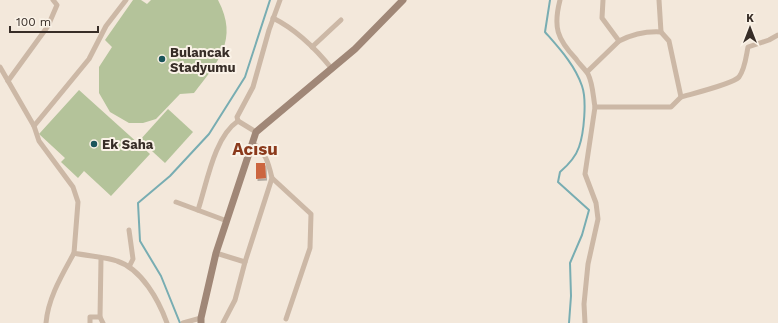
<svg xmlns="http://www.w3.org/2000/svg" width="778" height="323" font-family="'Work Sans',sans-serif">
  <style>
    .green { fill: #b4c39a }
    .lines { fill: none; stroke-linecap: round; stroke-linejoin: round }
    .stream { stroke: #78adb2; stroke-width: 2 }
    .building { fill: #cc6640; filter: url(#shadow) }
    .street { stroke: #ccb8a6; stroke-width: 5 }
    .secondary { stroke: #a08777; stroke-width: 7 }
    .poi-dot { fill: #1b555b; stroke: #faf2e7; stroke-width: 1.5 }
    .labels { text-anchor: middle; dominant-baseline: central; stroke-width: 4; stroke-linejoin: round; paint-order: stroke }
    .poi-label { font-size: 13px; font-weight: bold; fill: #372d27; stroke: #faf2e7; text-anchor: start }
    .district-label { font-size: 17px; font-weight: bold; fill: #8b3a1c; stroke: #faf2e7 }
  </style>
  <defs>
    <filter id="shadow"><feDropShadow dx="1.5" dy="2.5" stdDeviation="0" flood-color="#0004"/></filter>
  </defs>
  <rect width="100%" height="100%" fill="#f3e8db"/>
  <g class="green">
    <path d="M133,0h8l6,4 4,-4h67c21,40 0,62 -24,93l-14,1 -24,25 -13,4h-14l-19,-11 -11,-19v-26l13,-20 -7,-7z"/>
    <path d="M79,90l71,64 -39,42 -27,-25 -6,7 -17,-16 4,-4 -26,-24z"/>
    <path d="M168,109l25,23 -28,31 -25,-23z"/>
  </g>
  <g class="lines">
    <g class="stream">
      <path d="M550,0l-5,32c14,16 30,33 37,54 5,14 2,47 -3,61 -3,9 -12,19 -19,25l-2,10 31,28 -7,25 -12,28 1,33 -2,27"/>
      <path d="M180,323l-19,-47 -21,-35 -2,-38 32,-27 39,-42 36,-57 25,-77"/>
    </g>
  </g>
  <path class="building" d="M256,163h9l1,15 -10,1z"/>
  <g class="lines">
    <g class="street">
      <path d="M560,0c-7,27 -3,39 16,59 3,5 9,10 12,15 5,10 5,22 7,33h76l10,-10 -12,-56 -8,-9c-16,-1 -28,2 -42,9l-17,-23 1,-18"/>
      <path d="M659,0l2,32"/>
      <path d="M273,18c24,12 43,31 59,51"/>
      <path d="M312,47l29,-27"/>
      <path d="M0,67l34,59 55,-67 17,-33 20,-26"/>
      <path d="M587,72l32,-31"/>
      <path d="M8,81l40,-55 9,-21 -4,-5"/>
      <path d="M681,97c10,-3 52,-13 58,-20 6,-8 7,-20 9,-30l21,-7 9,-5"/>
      <path d="M34,126l5,15 34,46 5,15 -4,51c13,3 32,4 43,8 25,8 42,40 50,62"/>
      <path d="M256,132l-18,-11 -1,-4 16,-30 16,-57 11,-30"/>
      <path d="M253,143c13,11 15,18 19,35"/>
      <path d="M176,202l51,19"/>
      <path d="M198,210c9,-27 16,-73 40,-89"/>
      <path d="M129,230l4,29 -4,8"/>
      <path d="M216,253l29,9"/>
      <path d="M101,259l-1,58 3,6"/>
      <path d="M46,323c2,-25 16,-48 28,-70"/>
      <path d="M90,323v-6h10"/>
      <path d="M183,323l18,-5"/>
      <path d="M223,323l12,-23 10,-38 27,-84 39,36 -1,34 -24,71"/>
      <path d="M585,323l-1,-19 4,-40 10,-45 -2,-16 -11,-29 10,-67"/>
    </g>
    <path class="secondary" d="M201,323v-5l15,-65 40,-121 99,-83 48,-49"/>
  </g>
  <g class="poi-dot">
    <circle cx="162" cy="59" r="4"/>
    <circle cx="94" cy="144" r="4"/>
  </g>
  <g class="labels">
    <g class="poi-label">
      <text x="170" y="52">Bulancak<tspan x="170" dy="15">Stadyumu</tspan></text>
      <text x="102" y="144">Ek Saha</text>
    </g>
    <g class="district-label">
      <text x="255" y="149">Acısu</text>
    </g>
  </g>
  <g transform="translate(750 28)" stroke="#faf2e7" stroke-width="3" paint-order="stroke">
  <path d="M0-3L7 15L0 10L-7 15Z" fill="#372d27"/>
  <text y="-6" font-size="11" font-weight="bold" text-anchor="middle" fill="#372d27">K</text>
  </g>
  <path d="M10 26v6h88v-6" fill="none" stroke="#372d27" stroke-width="2"/>
  <text x="16" y="26" font-size="12" fill="#372d27" stroke="#faf2e7" stroke-width="3" paint-order="stroke">100 m</text>
</svg>
